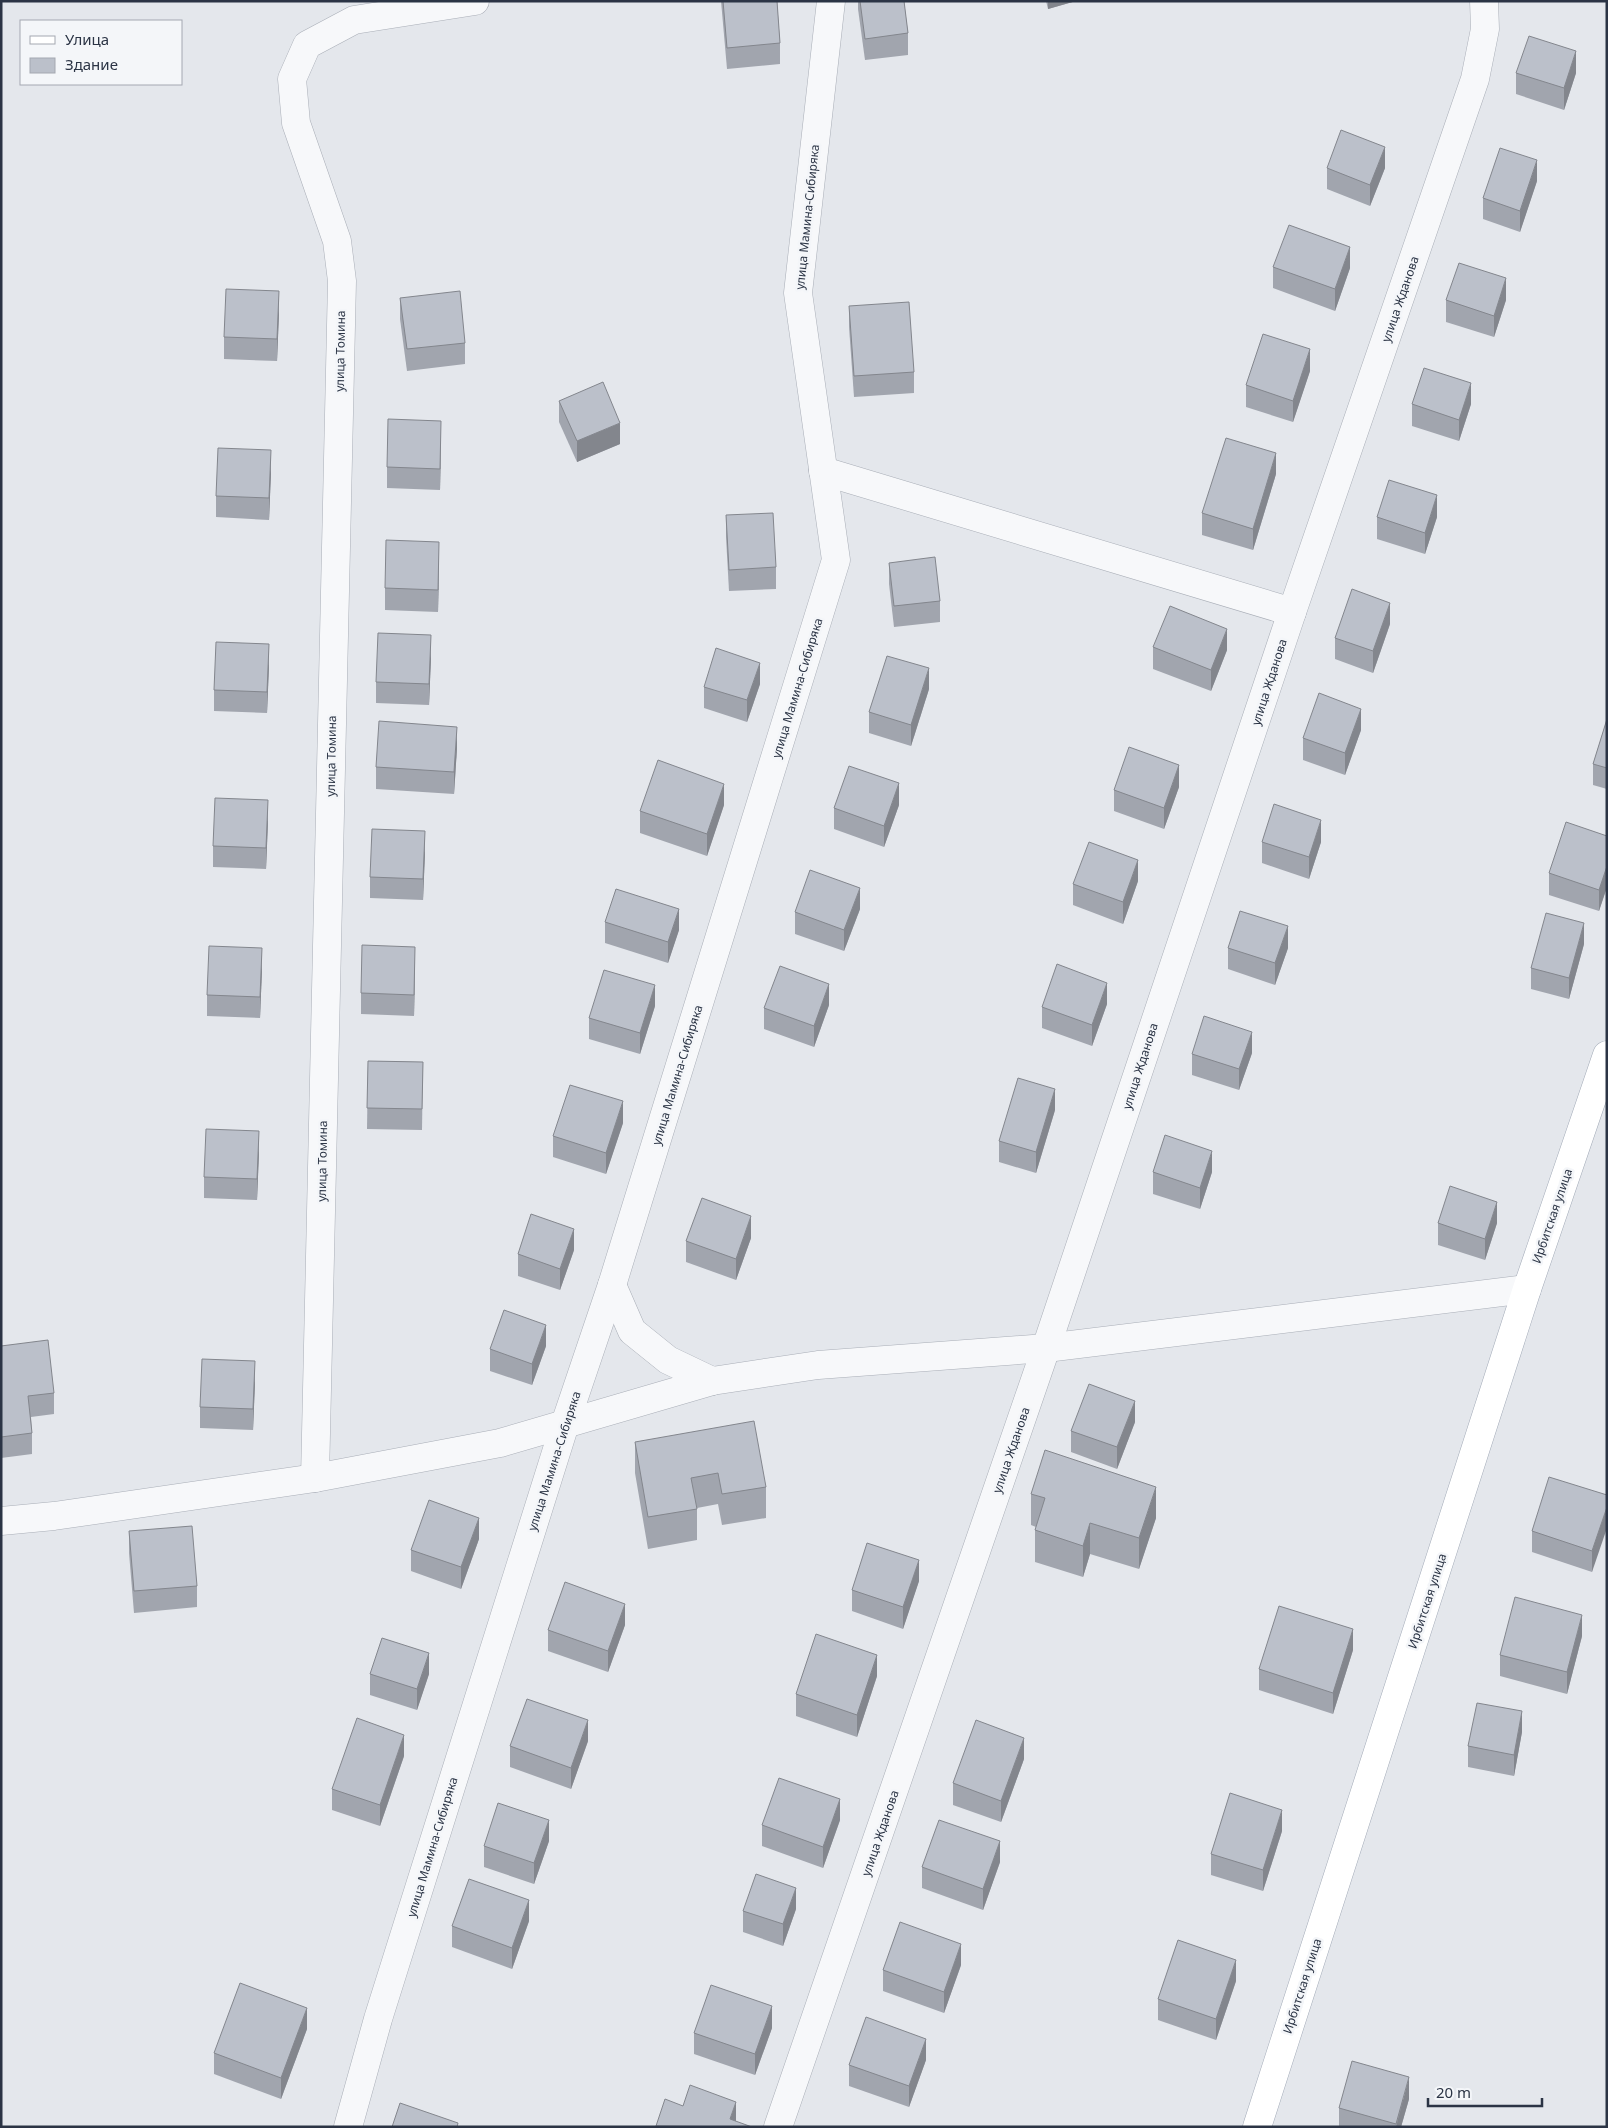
<svg xmlns="http://www.w3.org/2000/svg" width="1608" height="2128" font-family="'Noto Sans',sans-serif">
  <style>
    .lines { fill: none; stroke-linecap: round; stroke-linejoin: round }
    .minor-casing { stroke: #a9aeb7; stroke-width: 29 }
    .major-casing { stroke: #a3abb8; stroke-width: 29 }
    .minor { stroke: #f7f8fa; stroke-width: 28 }
    .major { stroke: #fff; stroke-width: 28 }
    .wall { fill: #a1a5ae }
    .shaded-wall { fill: #83868d }
    .building { fill: #bbc0ca; stroke: #83868d }
    .labels { text-anchor: middle; dominant-baseline: central; stroke-width: 5; stroke-linejoin: round; paint-order: stroke }
    .street-label { font-size: 12px; fill: #2b3445; stroke: #f4f6f9 }
  </style>
  <rect width="100%" height="100%" fill="#e4e7ec"/>
  <g class="lines">
    <defs>
      <g id="minor">
        <path d="M823,471l469,141"/>
        <path d="M612,1285l20,46 36,29 44,21"/>
        <path d="M315,1478l27,-1197 -5,-40 -41,-118 -4,-44 15,-34 47,-25 121,-19"/>
        <path d="M1,1521l53,-5 261,-38 185,-35 212,-62 106,-16 228,-17 481,-59"/>
        <path d="M348,2127l30,-108 187,-595 47,-139 224,-725 -38,-267 33,-292"/>
        <path d="M778,2127l268,-779 246,-736 183,-533 10,-50 -1,-28"/>
      </g>
      <path id="major" d="M1257,2127l270,-838 80,-234"/>
    </defs>
    <use href="#minor" class="minor-casing"/>
    <use href="#major" class="major-casing"/>
    <use href="#minor" class="minor"/>
    <use href="#major" class="major"/>
  </g>
  <g class="wall">
    <path d="M721,1h56l3,42v21l-53,5z"/>
    <path d="M858,1h46l4,32v22l-43,5 -7,-51z"/>
    <path d="M1046,1h30l-28,8z"/>
    <path d="M1516,73h60l-12,37 -48,-16z"/>
    <path d="M1327,168h58l-15,38 -43,-17z"/>
    <path d="M1537,181l-17,51 -37,-13v-21z"/>
    <path d="M1273,267l77,1 -15,43 -62,-23z"/>
    <path d="M400,298l65,45v21l-58,7 -7,-52z"/>
    <path d="M1446,300h60l-12,37 -48,-15z"/>
    <path d="M849,306l65,66v21l-60,4 -5,-70z"/>
    <path d="M279,313l-2,48 -53,-2v-22z"/>
    <path d="M1310,371l-17,51 -47,-15v-22z"/>
    <path d="M559,401l61,43 -43,18 -18,-40z"/>
    <path d="M1412,404h59l-12,37 -47,-15z"/>
    <path d="M441,442l-1,48 -53,-2v-21z"/>
    <path d="M271,472l-2,48 -53,-3v-21z"/>
    <path d="M1276,474l-23,76 -51,-15v-22z"/>
    <path d="M726,515l50,52v22l-47,2 -3,-54z"/>
    <path d="M1377,517h60l-12,37 -48,-15z"/>
    <path d="M889,563l51,38v21l-46,5 -5,-43z"/>
    <path d="M439,564l-1,48 -53,-2v-22z"/>
    <path d="M1390,624l-17,49 -38,-14v-21z"/>
    <path d="M1153,647l74,3 -16,41 -58,-22z"/>
    <path d="M431,657l-2,48 -53,-2v-21z"/>
    <path d="M269,665l-2,48 -53,-2v-21z"/>
    <path d="M760,684l-13,38 -43,-14v-21z"/>
    <path d="M929,689l-18,57 -42,-13v-21z"/>
    <path d="M1607,719v70l-14,-4v-21z"/>
    <path d="M1361,730l-16,45 -42,-15v-22z"/>
    <path d="M457,748l-3,46 -78,-5v-22z"/>
    <path d="M1179,787l-15,42 -50,-18v-21z"/>
    <path d="M724,805l-17,51 -67,-23v-22z"/>
    <path d="M899,805l-15,42 -50,-18v-21z"/>
    <path d="M268,821l-2,48 -53,-2v-21z"/>
    <path d="M1607,836v51l-8,24 -50,-16v-22z"/>
    <path d="M1262,842h59l-12,37 -47,-16z"/>
    <path d="M425,852l-2,48 -53,-2v-21z"/>
    <path d="M1138,881l-15,43 -50,-19v-21z"/>
    <path d="M860,909l-16,42 -49,-17v-22z"/>
    <path d="M605,922l74,8 -11,33 -63,-20z"/>
    <path d="M1584,944l-15,55 -38,-10v-21z"/>
    <path d="M1228,948h60l-13,37 -47,-16z"/>
    <path d="M415,968l-1,48 -53,-2v-21z"/>
    <path d="M262,969l-2,49 -53,-2v-21z"/>
    <path d="M1107,1004l-15,42 -50,-18v-21z"/>
    <path d="M829,1005l-15,42 -50,-18v-21z"/>
    <path d="M655,1006l-15,48 -51,-15v-21z"/>
    <path d="M1252,1053l-13,37 -47,-15v-21z"/>
    <path d="M368,1061l55,1 -1,68 -55,-1z"/>
    <path d="M1055,1110l-19,63 -37,-11v-21z"/>
    <path d="M623,1123l-17,51 -53,-17v-21z"/>
    <path d="M259,1152l-2,48 -53,-2v-21z"/>
    <path d="M1153,1172h59l-12,37 -47,-15z"/>
    <path d="M1438,1223h59l-12,37 -47,-15z"/>
    <path d="M751,1238l-15,42 -50,-18v-21z"/>
    <path d="M574,1250l-14,40 -42,-14v-22z"/>
    <path d="M1,1346l53,47v21l-23,3 1,16v21l-31,4z"/>
    <path d="M546,1346l-14,39 -42,-14v-22z"/>
    <path d="M255,1382l-2,48 -53,-2v-21z"/>
    <path d="M1135,1422l-18,47 -46,-17v-21z"/>
    <path d="M635,1442l131,45v31l-44,7 -4,-21 -21,4v32l-49,9 -13,-76z"/>
    <path d="M1031,1494l125,24 -17,51 -49,-15 -7,23 -48,-15v-32l1,-3 -5,-2z"/>
    <path d="M1607,1495l-15,77 -60,-20v-21z"/>
    <path d="M129,1531l68,55v21l-63,6 -5,-60z"/>
    <path d="M479,1539l-18,50 -50,-18v-21z"/>
    <path d="M919,1581l-16,48 -51,-18v-21z"/>
    <path d="M625,1625l-17,47 -60,-21v-21z"/>
    <path d="M1582,1636l-15,58 -67,-18v-21z"/>
    <path d="M1353,1650l-20,64 -74,-24v-21z"/>
    <path d="M370,1674h59l-12,36 -47,-15z"/>
    <path d="M877,1676l-20,61 -61,-21v-22z"/>
    <path d="M1522,1732l-8,44 -46,-9v-21z"/>
    <path d="M588,1741l-17,48 -61,-22v-21z"/>
    <path d="M404,1756l-24,70 -48,-16v-21z"/>
    <path d="M1024,1759l-23,63 -48,-17v-22z"/>
    <path d="M840,1820l-17,48 -61,-22v-21z"/>
    <path d="M1282,1831l-19,60 -52,-16v-21z"/>
    <path d="M549,1841l-15,43 -50,-17v-21z"/>
    <path d="M1000,1862l-17,48 -61,-22v-21z"/>
    <path d="M796,1909l-13,37 -40,-14v-21z"/>
    <path d="M529,1921l-17,48 -60,-22v-21z"/>
    <path d="M961,1965l-17,48 -61,-22v-21z"/>
    <path d="M1236,1981l-20,59 -58,-20v-21z"/>
    <path d="M772,2028l-17,47 -61,-21v-21z"/>
    <path d="M307,2029l-26,70 -67,-25v-21z"/>
    <path d="M926,2060l-17,47 -60,-21v-21z"/>
    <path d="M1409,2099l-8,28h-62v-19z"/>
  </g>
  <g class="shaded-wall">
    <path d="M1048,1h28l-28,8z"/>
    <path d="M1576,51v22l-12,37v-22z"/>
    <path d="M1385,147v21l-15,38v-21z"/>
    <path d="M1537,160v21l-17,51v-21z"/>
    <path d="M1350,247v21l-15,43v-22z"/>
    <path d="M1506,278v22l-12,37v-21z"/>
    <path d="M279,291v22l-2,48v-22z"/>
    <path d="M1310,349v22l-17,51v-21z"/>
    <path d="M1471,383v21l-12,37v-21z"/>
    <path d="M441,421v21l-1,48v-21z"/>
    <path d="M620,423v21l-43,18v-21z"/>
    <path d="M271,450v22l-2,48v-22z"/>
    <path d="M1276,453v21l-23,76v-21z"/>
    <path d="M1437,495v22l-12,37v-21z"/>
    <path d="M439,542v22l-1,48v-22z"/>
    <path d="M1390,603v21l-17,49v-22z"/>
    <path d="M1227,629v21l-16,41v-21z"/>
    <path d="M431,635v22l-2,48v-21z"/>
    <path d="M269,644v21l-2,48v-21z"/>
    <path d="M760,663v21l-13,38v-22z"/>
    <path d="M929,668v21l-18,57v-21z"/>
    <path d="M1361,709v21l-16,45v-22z"/>
    <path d="M457,727v21l-3,46v-22z"/>
    <path d="M1179,765v22l-15,42v-21z"/>
    <path d="M899,783v22l-15,42v-21z"/>
    <path d="M724,784v21l-17,51v-22z"/>
    <path d="M268,800v21l-2,48v-21z"/>
    <path d="M1321,820v22l-12,37v-22z"/>
    <path d="M425,831v21l-2,48v-21z"/>
    <path d="M1138,860v21l-15,43v-22z"/>
    <path d="M1607,866v21l-8,24v-21z"/>
    <path d="M860,888v21l-16,42v-21z"/>
    <path d="M679,909v21l-11,33v-21z"/>
    <path d="M1584,923v21l-15,55v-21z"/>
    <path d="M1288,926v22l-13,37v-22z"/>
    <path d="M415,947v21l-1,48v-21z"/>
    <path d="M262,948v21l-2,49v-21z"/>
    <path d="M1107,983v21l-15,42v-21z"/>
    <path d="M829,984v21l-15,42v-21z"/>
    <path d="M655,985v21l-15,48v-21z"/>
    <path d="M1252,1032v21l-13,37v-21z"/>
    <path d="M1055,1089v21l-19,63v-21z"/>
    <path d="M623,1101v22l-17,51v-21z"/>
    <path d="M259,1131v21l-2,48v-21z"/>
    <path d="M1212,1151v21l-12,37v-21z"/>
    <path d="M1497,1202v21l-12,37v-21z"/>
    <path d="M751,1216v22l-15,42v-21z"/>
    <path d="M574,1229v21l-14,40v-21z"/>
    <path d="M546,1325v21l-14,39v-21z"/>
    <path d="M255,1361v21l-2,48v-21z"/>
    <path d="M1135,1401v21l-18,47v-22z"/>
    <path d="M1156,1487v31l-17,51v-31z"/>
    <path d="M1607,1507v21l-15,44v-21z"/>
    <path d="M479,1518v21l-18,50v-22z"/>
    <path d="M1090,1523v31l-7,23v-31z"/>
    <path d="M919,1560v21l-16,48v-22z"/>
    <path d="M625,1604v21l-17,47v-21z"/>
    <path d="M1582,1615v21l-15,58v-22z"/>
    <path d="M1353,1629v21l-20,64v-21z"/>
    <path d="M429,1653v21l-12,36v-21z"/>
    <path d="M877,1655v21l-20,61v-22z"/>
    <path d="M1522,1711v21l-8,44v-21z"/>
    <path d="M588,1720v21l-17,48v-21z"/>
    <path d="M404,1735v21l-24,70v-21z"/>
    <path d="M1024,1738v21l-23,63v-21z"/>
    <path d="M840,1799v21l-17,48v-21z"/>
    <path d="M1282,1810v21l-19,60v-21z"/>
    <path d="M549,1820v21l-15,43v-21z"/>
    <path d="M1000,1841v21l-17,48v-21z"/>
    <path d="M796,1888v21l-13,37v-22z"/>
    <path d="M529,1900v21l-17,48v-21z"/>
    <path d="M961,1944v21l-17,48v-21z"/>
    <path d="M1236,1960v21l-20,59v-21z"/>
    <path d="M772,2006v22l-17,47v-21z"/>
    <path d="M307,2008v21l-26,70v-21z"/>
    <path d="M926,2039v21l-17,47v-21z"/>
    <path d="M1409,2077v22l-8,28h-5z"/>
    <path d="M736,2102v21l-6,-4z"/>
  </g>
  <g class="building">
    <path d="M723,1h54l3,42 -53,5z"/>
    <path d="M860,1h44l4,32 -43,6z"/>
    <path d="M1529,36l47,15 -12,37 -48,-15z"/>
    <path d="M1341,130l44,17 -15,38 -43,-17z"/>
    <path d="M1500,148l37,12 -17,51 -37,-13z"/>
    <path d="M1289,225l61,22 -15,42 -62,-22z"/>
    <path d="M1459,263l47,15 -12,38 -48,-16z"/>
    <path d="M226,289l53,2 -2,48 -53,-2z"/>
    <path d="M460,291l5,52 -58,6 -7,-51z"/>
    <path d="M909,302l5,70 -60,4 -5,-70z"/>
    <path d="M1263,334l47,15 -17,52 -47,-16z"/>
    <path d="M1424,368l47,15 -12,37 -47,-16z"/>
    <path d="M603,382l17,41 -43,18 -18,-40z"/>
    <path d="M388,419l53,2 -1,48 -53,-2z"/>
    <path d="M1226,438l50,15 -23,76 -51,-16z"/>
    <path d="M218,448l53,2 -2,48 -53,-2z"/>
    <path d="M1389,480l48,15 -12,38 -48,-16z"/>
    <path d="M773,513l3,54 -47,3 -3,-55z"/>
    <path d="M386,540l53,2 -1,48 -53,-2z"/>
    <path d="M935,557l5,44 -46,5 -5,-43z"/>
    <path d="M1352,589l38,14 -17,48 -38,-13z"/>
    <path d="M1170,606l57,23 -16,41 -58,-23z"/>
    <path d="M378,633l53,2 -2,49 -53,-2z"/>
    <path d="M216,642l53,2 -2,48 -53,-2z"/>
    <path d="M716,648l44,15 -13,37 -43,-13z"/>
    <path d="M887,656l42,12 -18,57 -42,-13z"/>
    <path d="M1319,693l42,16 -16,44 -42,-15z"/>
    <path d="M1607,719v49l-14,-4z"/>
    <path d="M379,721l78,6 -3,45 -78,-5z"/>
    <path d="M1129,747l50,18 -15,43 -50,-18z"/>
    <path d="M658,760l66,24 -17,50 -67,-23z"/>
    <path d="M849,766l50,17 -15,43 -50,-18z"/>
    <path d="M215,798l53,2 -2,48 -53,-2z"/>
    <path d="M1274,804l47,16 -12,37 -47,-15z"/>
    <path d="M1566,822l41,14v30l-8,24 -50,-17z"/>
    <path d="M372,829l53,2 -2,48 -53,-2z"/>
    <path d="M1089,842l49,18 -15,42 -50,-18z"/>
    <path d="M810,870l50,18 -16,42 -49,-18z"/>
    <path d="M616,889l63,20 -11,33 -63,-20z"/>
    <path d="M1240,911l48,15 -13,37 -47,-15z"/>
    <path d="M1546,913l38,10 -15,55 -38,-10z"/>
    <path d="M362,945l53,2 -1,48 -53,-2z"/>
    <path d="M209,946l53,2 -2,49 -53,-2z"/>
    <path d="M1057,964l50,19 -15,42 -50,-18z"/>
    <path d="M780,966l49,18 -15,42 -50,-18z"/>
    <path d="M604,970l51,15 -15,48 -51,-15z"/>
    <path d="M1204,1016l48,16 -13,37 -47,-15z"/>
    <path d="M368,1061l55,1 -1,47 -55,-1z"/>
    <path d="M1018,1078l37,11 -19,63 -37,-11z"/>
    <path d="M570,1085l53,16 -17,52 -53,-17z"/>
    <path d="M206,1129l53,2 -2,48 -53,-2z"/>
    <path d="M1165,1135l47,16 -12,37 -47,-16z"/>
    <path d="M1450,1186l47,16 -12,37 -47,-16z"/>
    <path d="M702,1198l49,18 -15,43 -50,-18z"/>
    <path d="M531,1214l43,15 -14,40 -42,-15z"/>
    <path d="M504,1310l42,15 -14,39 -42,-15z"/>
    <path d="M48,1340l6,53 -26,3 4,37 -31,4v-91z"/>
    <path d="M202,1359l53,2 -2,48 -53,-2z"/>
    <path d="M1089,1384l46,17 -18,46 -46,-16z"/>
    <path d="M754,1421l12,66 -44,7 -4,-21 -27,5 6,31 -49,8 -13,-75z"/>
    <path d="M1045,1450l111,37 -17,51 -49,-15 -7,23 -48,-16 10,-32 -14,-4z"/>
    <path d="M1549,1477l58,18v12l-15,44 -60,-20z"/>
    <path d="M429,1500l50,18 -18,49 -50,-17z"/>
    <path d="M192,1526l5,60 -63,5 -5,-60z"/>
    <path d="M867,1543l52,17 -16,47 -51,-17z"/>
    <path d="M565,1582l60,22 -17,47 -60,-21z"/>
    <path d="M1515,1597l67,18 -15,57 -67,-17z"/>
    <path d="M1279,1606l74,23 -20,64 -74,-24z"/>
    <path d="M816,1634l61,21 -20,60 -61,-21z"/>
    <path d="M382,1638l47,15 -12,36 -47,-15z"/>
    <path d="M527,1699l61,21 -17,48 -61,-22z"/>
    <path d="M1477,1703l45,8 -8,44 -46,-9z"/>
    <path d="M357,1718l47,17 -24,70 -48,-16z"/>
    <path d="M976,1720l48,18 -23,63 -48,-18z"/>
    <path d="M779,1778l61,21 -17,48 -61,-22z"/>
    <path d="M1230,1793l52,17 -19,60 -52,-16z"/>
    <path d="M498,1803l51,17 -15,43 -50,-17z"/>
    <path d="M939,1820l61,21 -17,48 -61,-22z"/>
    <path d="M756,1874l40,14 -13,36 -40,-13z"/>
    <path d="M469,1879l60,21 -17,48 -60,-22z"/>
    <path d="M900,1922l61,22 -17,48 -61,-22z"/>
    <path d="M1178,1940l58,20 -20,59 -58,-20z"/>
    <path d="M240,1983l67,25 -26,70 -67,-25z"/>
    <path d="M711,1985l61,21 -17,48 -61,-21z"/>
    <path d="M866,2017l60,22 -17,47 -60,-21z"/>
    <path d="M1352,2061l57,16 -13,47 -57,-16z"/>
    <path d="M690,2085l46,17 -6,17 22,8 -96,-1 9,-27 18,7z"/>
    <path d="M400,2103l58,20 -1,4h-65z"/>
  </g>
  <g class="labels">
    <g class="street-label">
      <text transform="translate(807 217) rotate(-84)">улица Мамина-Сибиряка</text>
      <text transform="translate(1400 299) rotate(-71)">улица Жданова</text>
      <text transform="translate(340 351) rotate(-89)">улица Томина</text>
      <text transform="translate(1269 682) rotate(-72)">улица Жданова</text>
      <text transform="translate(797 688) rotate(-73)">улица Мамина-Сибиряка</text>
      <text transform="translate(331 756) rotate(-89)">улица Томина</text>
      <text transform="translate(1140 1066) rotate(-72)">улица Жданова</text>
      <text transform="translate(677 1075) rotate(-73)">улица Мамина-Сибиряка</text>
      <text transform="translate(322 1161) rotate(-89)">улица Томина</text>
      <text transform="translate(1552 1216) rotate(-71)">Ирбитская улица</text>
      <text transform="translate(1011 1450) rotate(-71)">улица Жданова</text>
      <text transform="translate(554 1461) rotate(-72)">улица Мамина-Сибиряка</text>
      <text transform="translate(1427 1601) rotate(-72)">Ирбитская улица</text>
      <text transform="translate(880 1833) rotate(-71)">улица Жданова</text>
      <text transform="translate(432 1847) rotate(-73)">улица Мамина-Сибиряка</text>
      <text transform="translate(1302 1986) rotate(-72)">Ирбитская улица</text>
    </g>
  </g>
  <rect width="1608" height="2128" fill="none" stroke="#2b3445" stroke-width="5"/>
  <rect x="20" y="20" width="162" height="65" fill="#f4f6f9" stroke="#a4a8b1"/>
  <rect x="30" y="36" width="25" height="8" fill="#ffffff" stroke="#a4a8b1"/>
  <text x="65" y="45" font-size="15" fill="#2b3445">Улица</text>
  <rect x="30" y="58" width="25" height="15" fill="#bbc0ca" stroke="#a4a8b1"/>
  <text x="65" y="70" font-size="15" fill="#2b3445">Здание</text>
  <path d="M1428 2098v8h114v-8" fill="none" stroke="#2b3445" stroke-width="2.5"/>
  <text x="1436" y="2098" font-size="15" fill="#2b3445" stroke="#f4f6f9" stroke-width="4" paint-order="stroke">20 m</text>
</svg>
